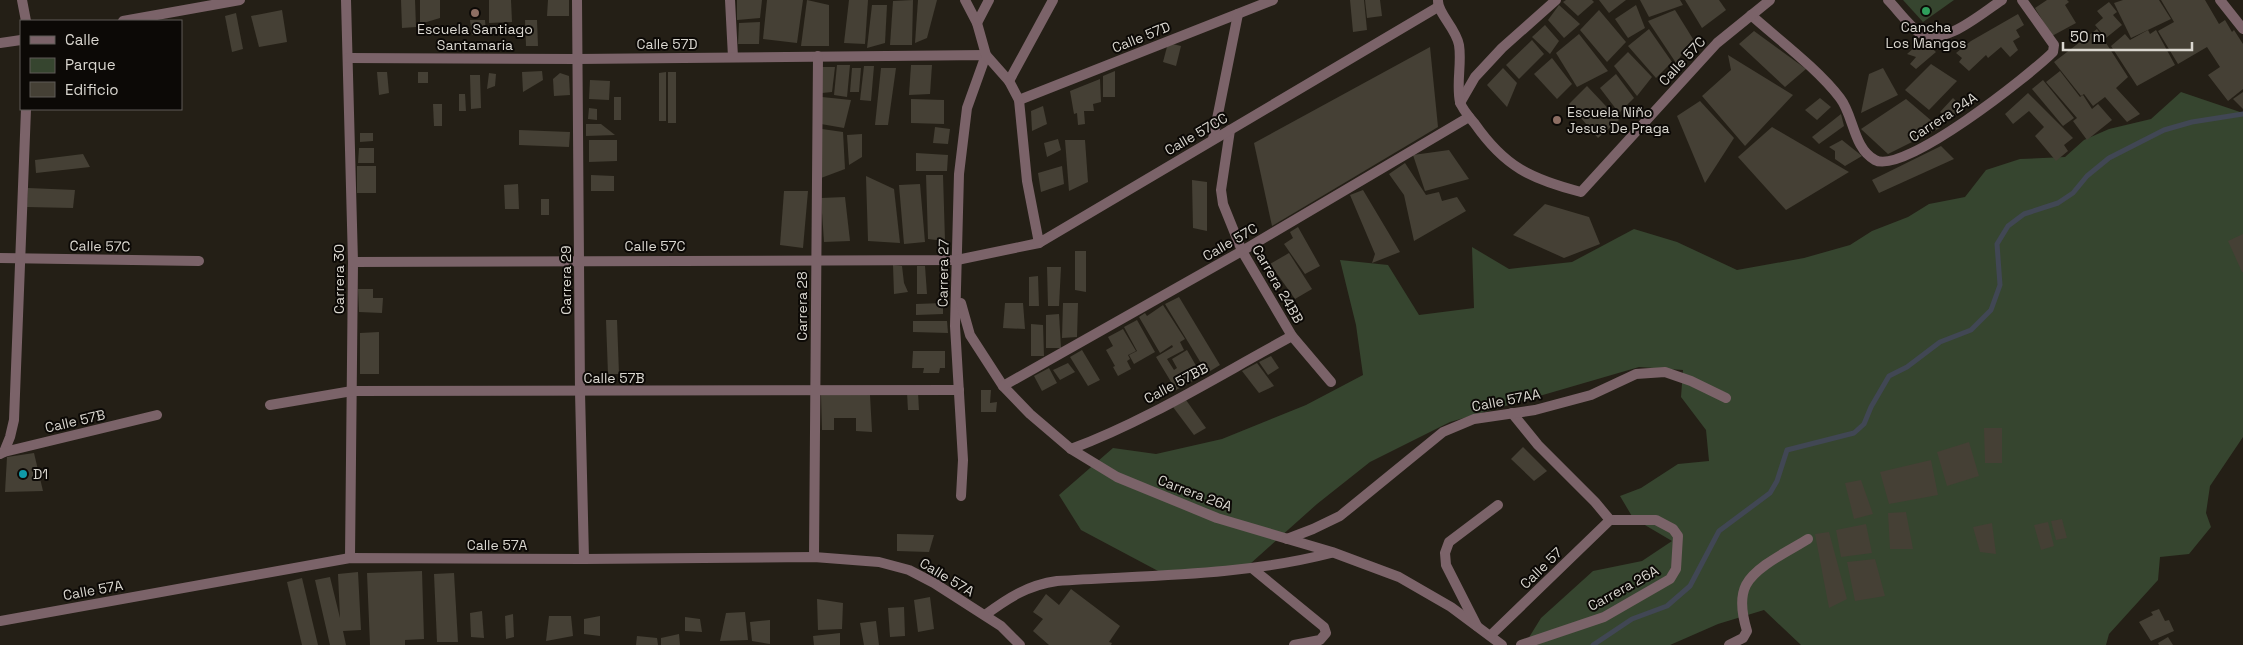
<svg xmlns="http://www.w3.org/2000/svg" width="2243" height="645" font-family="'Space Grotesk',sans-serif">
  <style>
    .green { fill: #36452f }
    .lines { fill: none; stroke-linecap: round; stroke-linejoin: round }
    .stream { stroke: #414754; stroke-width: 5 }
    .building { fill: #454035 }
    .minor { stroke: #7b6369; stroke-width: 10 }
    .tertiary { stroke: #7b6369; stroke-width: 10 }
    .leisure-dot { fill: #2e9e5b; stroke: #0c0906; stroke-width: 2 }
    .education-dot { fill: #8d6e63; stroke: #0c0906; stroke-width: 2 }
    .culture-dot { fill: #0f9aa8; stroke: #0c0906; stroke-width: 2 }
    .labels { text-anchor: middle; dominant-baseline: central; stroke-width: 4; stroke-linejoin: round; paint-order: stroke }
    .poi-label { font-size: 14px; fill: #dad7d0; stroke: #0c0906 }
    .street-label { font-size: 14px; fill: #dad7d0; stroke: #0c0906 }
  </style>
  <rect width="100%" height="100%" fill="#241f16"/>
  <g class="green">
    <path d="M1903,0h51l-31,22z"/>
    <path d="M2181,92l62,21v324l-33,49 -4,27 5,14 -22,27 -29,3 -2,23 -49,54 -3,11h-305l-37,-35 -46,14 -48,21h-136l-6,-6 13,-21 52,-47 49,-10 30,-20 -39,-23 -13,-22 21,-8 37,-24 31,-3 -3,-31 -25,-33 2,-27 -44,-3 -189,55 -80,40 -53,42 -76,68h-81l-79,-42 -22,-35 54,-47 43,6 66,-15 84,-34 57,-30 -7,-50 -16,-65 48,5 31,50 55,-7 -2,-61 37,22 63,-7 62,-33 43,13 60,28 67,-12 46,-13 22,-14 36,-14 21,-13 36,-7 21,-27 34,-11 45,-2 19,-17 25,-11 42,-10z"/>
  </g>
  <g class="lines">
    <path class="stream" d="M1593,645l39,-26 35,-13 23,-20 29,-55 51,-38 7,-12 10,-31 67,-17 10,-9 7,-17 18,-31 18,-9 33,-25 31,-12 20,-20 9,-25 -3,-41 11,-18 16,-12 34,-11 15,-10 14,-17 22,-18 55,-28 28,-8 51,-8"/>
  </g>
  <g class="building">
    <path d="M401,0h14l1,27 -14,1z"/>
    <path d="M420,0h20v18l-20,6z"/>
    <path d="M489,0h22l1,22 -23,1z"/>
    <path d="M548,0h21v16h-22z"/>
    <path d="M737,0h25l-2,18 -23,2z"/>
    <path d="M767,0h36l-6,43 -34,-4z"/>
    <path d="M807,0l22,5v41h-28z"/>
    <path d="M849,0h19l-3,44 -21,-1z"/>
    <path d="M913,0l-1,45h-22l3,-44z"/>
    <path d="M918,0h19l-10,38 -12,5z"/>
    <path d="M1350,0h14l3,30 -14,2z"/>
    <path d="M1365,0h15l2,16 -15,2z"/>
    <path d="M1566,0h26l2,2 -16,14 -15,-14z"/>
    <path d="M1599,0h27l-17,13z"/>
    <path d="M1640,0h40l3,5 -34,12z"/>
    <path d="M1685,0h34l7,10 -24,18z"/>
    <path d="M2047,0h20l2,2 -4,3 11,18 -24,13 -17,-28z"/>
    <path d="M2123,0h36l12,19 -40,19 -17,-35z"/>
    <path d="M2161,0h44l14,24 6,-4 7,12 2,-2 9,14v45l-15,12 -20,-26 12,-8 -13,-20 -29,17 -20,-33 16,-9z"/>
    <path d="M2109,2l8,10 -4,3 9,10 -16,13 -11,-13 8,-7 -6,-7z"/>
    <path d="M872,5h15l-2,38 -18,5z"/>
    <path d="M1559,5l21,19 -16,14 -16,-18z"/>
    <path d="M1636,5l9,23 -17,10 -13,-19z"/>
    <path d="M282,10l5,32 -28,5 -8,-31z"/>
    <path d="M1599,10l27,32 -19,20 -27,-32z"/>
    <path d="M1675,10l18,29 -17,24 -28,-42z"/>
    <path d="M236,13l7,36 -11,3 -7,-36z"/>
    <path d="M2018,14l6,11 -8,5 4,7 -7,4 5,9 -8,7 -9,-10 -13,11 -2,-3 -17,16 -10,-9 3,-4 -6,-5 15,-12z"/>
    <path d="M470,20h15l1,13 -14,2z"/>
    <path d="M525,20h12l1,26h-12z"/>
    <path d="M760,22l-1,22h-21l1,-21z"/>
    <path d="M1545,25l14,16 -9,13 -18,-17z"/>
    <path d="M1649,29l23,33 -16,16 -28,-32z"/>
    <path d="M2097,29l31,48 -12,11 24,26 -13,8 -22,-25 -12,9 -9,-12 -3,2 -27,-34z"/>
    <path d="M2148,30l2,4 6,-4 19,35 -38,21 -26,-40 14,-12 5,6z"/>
    <path d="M1754,31l52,38 -21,18 -46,-43z"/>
    <path d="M1579,34l29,37 -31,16 -21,-34z"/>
    <path d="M1532,40l12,14 -25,25 -13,-14z"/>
    <path d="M1923,40l13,12 -20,17 -6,-5 6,-7 -9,-3z"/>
    <path d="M1168,43l13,3 -5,20 -13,-4z"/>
    <path d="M1430,47l8,80 -166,99 -18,-83z"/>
    <path d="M1628,52l24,25 -15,19 -23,-30z"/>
    <path d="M1728,55l65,40 -48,51 -43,-50 29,-26z"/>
    <path d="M1552,58l20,26 -15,15 -23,-25z"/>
    <path d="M1931,64l26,17 -28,29 -24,-20z"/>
    <path d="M837,65h13l-3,32 -13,-2z"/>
    <path d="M911,65h21l-2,29 -21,1z"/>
    <path d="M864,66h10l-3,35 -11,-1z"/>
    <path d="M821,67h14l-3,25 -10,1z"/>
    <path d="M852,68h9l-2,24h-9z"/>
    <path d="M881,68h15l-8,57h-13z"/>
    <path d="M1503,68l14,15 -10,24 -20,-22z"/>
    <path d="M1883,68l15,27 -37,18 8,-39z"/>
    <path d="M542,71l1,9 -20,12 -1,-20z"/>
    <path d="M1115,71v26h-12v-21z"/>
    <path d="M2060,71l20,26 3,-2 9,14 6,-5 14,16 -25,20 -14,-19 4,-3 -31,-36z"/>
    <path d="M377,72h10l2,21 -10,2z"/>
    <rect x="418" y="72" width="10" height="11"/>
    <path d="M666,72v49h-7v-48z"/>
    <rect x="668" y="72" width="8" height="51"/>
    <path d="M489,73l7,1 -1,12 -8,3z"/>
    <path d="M560,73l9,3 1,19 -16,1 -1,-17z"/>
    <path d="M1616,74l18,24 -15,15 -19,-25z"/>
    <path d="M470,75h10l1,33 -10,1z"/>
    <path d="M1100,79l1,23 -8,2 1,7h-10l1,13 -7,1 -1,-12 -3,1 -4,-23z"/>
    <path d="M590,80l20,1 -1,19 -20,-1z"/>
    <path d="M2043,80l31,38 -11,8 -31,-37z"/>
    <path d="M1587,86l32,34 -21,18 -29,-34z"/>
    <path d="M2243,92v17l-10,-10z"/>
    <path d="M2028,93l45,45 -9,7 4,6 -12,10 -21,-25 9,-9 -15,-16 -16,13 -8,-10z"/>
    <path d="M459,94h6l1,17h-7z"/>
    <rect x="614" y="97" width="7" height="23"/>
    <path d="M822,97l29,3 -7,28 -23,-4z"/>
    <path d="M1820,98l11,9 -14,13 -12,-10z"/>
    <path d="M1953,98l9,9 -12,14 -10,-9z"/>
    <path d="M911,99l33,1v24l-33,-1z"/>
    <path d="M1906,99l34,29 -52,26 -27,-25z"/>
    <path d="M1700,101l34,37 -29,45 -28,-67z"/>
    <path d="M433,104h9v22h-8z"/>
    <path d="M1043,106l4,18 -15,7 -1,-20z"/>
    <path d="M589,108l8,1v11l-9,-1z"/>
    <path d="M1841,114l3,12 -25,18 -7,-7z"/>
    <path d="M586,124h15l14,11 -29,1z"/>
    <path d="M935,127l15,2 -2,15 -15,-1z"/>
    <path d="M1772,127l77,45 -63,38 -48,-53z"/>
    <path d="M822,129l21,3 2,37 -24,9z"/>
    <path d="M519,130l51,2 -1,15 -50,-2z"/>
    <path d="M360,133h13v8l-13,1z"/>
    <path d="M862,134v23l-13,8 -2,-30z"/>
    <path d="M1058,139l3,11 -14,7 -3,-14z"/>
    <path d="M589,140h28v21l-28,1z"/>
    <path d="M1065,140h20l3,42 -19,9z"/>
    <path d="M1842,140l20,16 -17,10 -10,-7v-8l-6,-4z"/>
    <path d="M1941,146l13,13 -75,34 -7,-13z"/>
    <path d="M359,148h15v15h-16z"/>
    <path d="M1449,150l20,29 -44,12 -12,-36z"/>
    <path d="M916,153l32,2 -1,16h-31z"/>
    <path d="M83,154l7,13 -54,6 -1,-13z"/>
    <path d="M1405,163l21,32 13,-3 3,9 15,-4 9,14 -52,30 -10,-46 -15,-21z"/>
    <rect x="357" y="166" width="19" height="27"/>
    <path d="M1062,166l2,18 -23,8 -3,-19z"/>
    <path d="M591,175l23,1v15h-23z"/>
    <path d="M926,175h17l2,66 -17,-2z"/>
    <path d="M866,176l28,13 6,54 -32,-2z"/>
    <path d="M1192,180l15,2v49l-14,-3z"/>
    <path d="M518,184l1,25h-14l-1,-24z"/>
    <path d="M920,184l5,58 -21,2 -5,-59z"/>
    <path d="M28,188l47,2 -2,18 -46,-1z"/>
    <path d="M1363,190l37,62 -28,11 3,-9 -25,-59z"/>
    <path d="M784,191h24l-5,57 -23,-3z"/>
    <path d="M845,197l5,44 -26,1 -3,-44z"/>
    <rect x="541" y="199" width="8" height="16"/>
    <path d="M1545,204l44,13 11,27 -36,14 -51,-23z"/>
    <path d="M1298,227l22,39 -15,8 -21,-30 9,-6 -3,-6z"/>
    <path d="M2243,234v38h-1l-14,-31z"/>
    <path d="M1075,251h11v41l-11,-2z"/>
    <path d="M1289,253l23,36 -17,10 -25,-35z"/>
    <path d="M893,265l9,1 2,17 4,9 -14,2z"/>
    <path d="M917,266h8l2,28h-10z"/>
    <path d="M1047,267h14l-2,39h-11z"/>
    <path d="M1038,276l1,30h-10v-29z"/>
    <path d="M358,289h15v9h10l-1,15 -23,-1z"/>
    <path d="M1179,297l41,68 -13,8 -42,-69z"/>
    <path d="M943,303v11l-27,1v-11z"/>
    <path d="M1005,303h18l2,26 -22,-1z"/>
    <path d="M1063,303h15l-1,34 -15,1z"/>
    <path d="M1163,305l22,34 -5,3 4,8 -17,9 7,11 3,-2 -5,-9 15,-9 15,26 -26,14 -20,-33 17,-10 -1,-2 -12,8 -21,-36 6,-4 2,3z"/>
    <path d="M1059,314l2,34h-15v-33z"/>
    <path d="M606,320h11l2,54h-11z"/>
    <path d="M1137,320l18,32 -21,12 -5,-9 8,-4 -13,-24z"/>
    <path d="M913,321h34l1,12 -35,-1z"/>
    <path d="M1031,324l12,1 1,31h-13z"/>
    <path d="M1123,329l13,22 -8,4 2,4 -3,2 4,8 -13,7 -5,-9 2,-1 -9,-16 7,-4 -5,-9z"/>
    <path d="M379,332v42h-19v-41z"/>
    <path d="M1082,350l18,30 -12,6 -18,-29z"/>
    <path d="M913,351h32v17h-5l-1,5h-16l1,-5h-12z"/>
    <path d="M1271,356l8,12 -11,7 -9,-13z"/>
    <path d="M1068,363l7,9 -15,8 -7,-10z"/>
    <path d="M1257,363l17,23 -15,7 -17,-22z"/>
    <path d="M1049,368l8,15 -15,8 -8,-15z"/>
    <path d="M981,390h10l-1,13 7,-1 -1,10h-15z"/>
    <path d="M907,393h11l1,17h-11z"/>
    <path d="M821,395h49l2,37 -16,-1v-13h-22v12h-12z"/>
    <path d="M1186,400l20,28 -12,7 -21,-28z"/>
    <path d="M1984,428h18v35h-17z"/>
    <path d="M1969,442l10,34 -32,10 -10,-34z"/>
    <path d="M1523,447l24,24 -13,10 -23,-22z"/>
    <path d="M34,453l9,38 -38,1 2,-35z"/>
    <path d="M1931,460l7,35 -49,9 -9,-32z"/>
    <path d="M1861,480l12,34 -19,5 -9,-36z"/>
    <path d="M1906,512l7,37h-23l-2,-36z"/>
    <path d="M2062,519l5,19 -11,2 -5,-19z"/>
    <path d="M2048,522l6,24 -13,4 -7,-25z"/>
    <path d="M1992,523l4,31 -16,-2 -7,-25z"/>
    <path d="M1866,524l6,29 -31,4 -5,-27z"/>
    <path d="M1829,532l18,67 -18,9 -14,-74z"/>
    <path d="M897,534l37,1 -5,17 -32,-1z"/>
    <path d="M1875,559l10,37 -30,5 -8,-39z"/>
    <path d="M422,571l2,68 -19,1v5h-35l-3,-72z"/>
    <path d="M358,572l3,58 -18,1 3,14h-16l-15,-65 15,-3 10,41 -2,-44z"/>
    <path d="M454,573l4,69h-21l-3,-68z"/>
    <path d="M302,578l16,67h-16l-15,-63z"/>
    <path d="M1071,589l49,37 -11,16 3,1 -1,2h-62l-16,-14 10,-12 -10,-7 13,-18 13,11z"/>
    <path d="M930,597l4,32 -16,3 -4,-32z"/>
    <path d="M817,599l26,4 -1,26 -24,1z"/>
    <path d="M904,607l1,29 -15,1 -2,-29z"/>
    <path d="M2159,609l6,12 4,-1 5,11 -23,10 -12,-19 14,-7 -2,-3z"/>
    <path d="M482,611l2,27 -13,-1 -1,-24z"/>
    <path d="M745,612l3,28 -28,1 6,-28z"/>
    <path d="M513,614l1,23 -8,2 -1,-23z"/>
    <path d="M549,616h22l2,20 -27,5z"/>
    <path d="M600,616v20l-16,-2v-15z"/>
    <path d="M685,617l15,2 2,13 -17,-1z"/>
    <path d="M770,620v24l-18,-3 -2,-19z"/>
    <path d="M876,621l3,24h-15l-4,-22z"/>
    <path d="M840,633v12h-26l-1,-9z"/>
    <path d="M679,634l1,11h-19v-7z"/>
    <path d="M637,636l20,2 1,7h-22z"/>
    <path d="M2168,637l5,8h-14l-1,-2z"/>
  </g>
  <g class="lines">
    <g class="minor">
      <path d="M22,0l4,21"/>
      <path d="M346,0l7,262 -3,296"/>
      <path d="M577,0l3,392 4,167"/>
      <path d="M730,0l3,57"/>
      <path d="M1751,15c28,25 67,54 89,83 14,18 13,50 35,62 28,16 156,-86 178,-108l1,-7 -32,-45"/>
      <path d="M977,23l12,-23"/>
      <path d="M348,58l229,1 409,-4 -19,53 -8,66 -4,152 8,134 -2,36"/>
      <path d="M1009,81l44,-81"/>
      <path d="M1019,100l254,-100"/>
      <path d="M1460,103l15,-26 27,-29 54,-48"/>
      <path d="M1230,130l-9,60 2,14 19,47 50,85 39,46"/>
      <path d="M1213,139l25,-125"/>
      <path d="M0,258l199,3"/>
      <path d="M353,262l604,-2 82,-17"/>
      <path d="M961,303l9,32 33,51 27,28 41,35 46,28 100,41 115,34 67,25 52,30 51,38"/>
      <path d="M1003,386l239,-135 227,-134"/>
      <path d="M270,405l82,-14 607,-1"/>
      <path d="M1512,413l26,32 57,57 15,18h46l17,9 5,7 -2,33 -6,10 -66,38 -83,28"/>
      <path d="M1071,449c76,-28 150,-75 221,-113"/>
      <path d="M4,452l6,-15 4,-17 12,-311"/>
      <path d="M0,454l4,-2 153,-37"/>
      <path d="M1287,539l26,-10 27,-13 103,-84 31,-13 61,-9 56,-15 45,-21 29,-2 26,9 35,17"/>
      <path d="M814,557l4,-501"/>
      <path d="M1253,569l71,58 2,6 -6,7 -26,5"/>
      <path d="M985,615c23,-17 43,-30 72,-34 91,-6 185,-5 274,-28"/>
      <path d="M0,621l350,-63 234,1 230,-2 65,5 30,8 25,13 67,43 19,19"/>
      <path d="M1477,626l-31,-61 -1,-12 4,-11 49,-37"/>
      <path d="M1491,635l119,-115"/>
      <path d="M1729,645l14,-7 4,-7c-4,-13 -8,-32 -1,-46 10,-19 43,-34 62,-46"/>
    </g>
    <g class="tertiary">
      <path d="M965,0l12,23 9,32 23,26 10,19 8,81 12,62 399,-236"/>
      <path d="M1888,0c9,9 22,27 32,33 23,15 63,-21 82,-33"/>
      <path d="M2220,0l23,29"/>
      <path d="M1438,1c0,13 18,27 21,44 3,18 -3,39 1,57 2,7 10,16 15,22 30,43 56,55 106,68l136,-149 53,-43"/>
      <path d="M123,21l117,-21"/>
      <path d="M0,43l21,-3"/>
    </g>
  </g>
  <circle class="leisure-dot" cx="1926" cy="11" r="5"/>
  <g class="education-dot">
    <circle cx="475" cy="13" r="5"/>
    <circle cx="1557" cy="120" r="5"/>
  </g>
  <circle class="culture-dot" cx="23" cy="474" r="5"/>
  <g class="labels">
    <g class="poi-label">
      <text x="1926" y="27">Cancha<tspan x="1926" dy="16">Los Mangos</tspan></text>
      <text x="475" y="29">Escuela Santiago<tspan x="475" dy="16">Santamaria</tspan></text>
      <text x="1567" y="112" text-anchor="start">Escuela Niño<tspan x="1567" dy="16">Jesus De Praga</tspan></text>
      <text x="33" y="474" text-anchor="start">D1</text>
    </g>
    <g class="street-label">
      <text transform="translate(1141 37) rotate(-22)">Calle 57D</text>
      <text x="667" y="44">Calle 57D</text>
      <text transform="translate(1682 61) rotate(-47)">Calle 57C</text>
      <text transform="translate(1943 117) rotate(-33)">Carrera 24A</text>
      <text transform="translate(1196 134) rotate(-30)">Calle 57CC</text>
      <text transform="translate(1230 242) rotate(-30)">Calle 57C</text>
      <text transform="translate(100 246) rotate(1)">Calle 57C</text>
      <text x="655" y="246">Calle 57C</text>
      <text transform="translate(943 273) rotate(-89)">Carrera 27</text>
      <text transform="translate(339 279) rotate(-90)">Carrera 30</text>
      <text transform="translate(566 280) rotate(-90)">Carrera 29</text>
      <text transform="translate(1278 284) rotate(60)">Carrera 24BB</text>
      <text transform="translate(802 306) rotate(-90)">Carrera 28</text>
      <text x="614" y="378">Calle 57B</text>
      <text transform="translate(1176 383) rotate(-28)">Calle 57BB</text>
      <text transform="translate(1506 400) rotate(-11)">Calle 57AA</text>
      <text transform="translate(75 421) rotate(-13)">Calle 57B</text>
      <text transform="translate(1195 493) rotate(21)">Carrera 26A</text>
      <text x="497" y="545">Calle 57A</text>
      <text transform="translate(1541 568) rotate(-44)">Calle 57</text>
      <text transform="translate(947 577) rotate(31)">Calle 57A</text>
      <text transform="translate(1623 588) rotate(-29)">Carrera 26A</text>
      <text transform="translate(93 590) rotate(-10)">Calle 57A</text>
    </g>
  </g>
  <rect x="20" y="20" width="162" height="90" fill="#0c0906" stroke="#5e5b57"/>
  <rect x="30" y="36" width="25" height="8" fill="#7b6369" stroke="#5e5b57"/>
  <text x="65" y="45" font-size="15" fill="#dad7d0">Calle</text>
  <rect x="30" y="58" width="25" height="15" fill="#36452f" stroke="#5e5b57"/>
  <text x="65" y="70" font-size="15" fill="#dad7d0">Parque</text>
  <rect x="30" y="82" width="25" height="15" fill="#454035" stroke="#5e5b57"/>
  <text x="65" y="95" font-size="15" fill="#dad7d0">Edificio</text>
  <path d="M2063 42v8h129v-8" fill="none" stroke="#dad7d0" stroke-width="2.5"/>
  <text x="2070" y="42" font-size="15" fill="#dad7d0" stroke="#0c0906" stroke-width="4" paint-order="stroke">50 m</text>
</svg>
